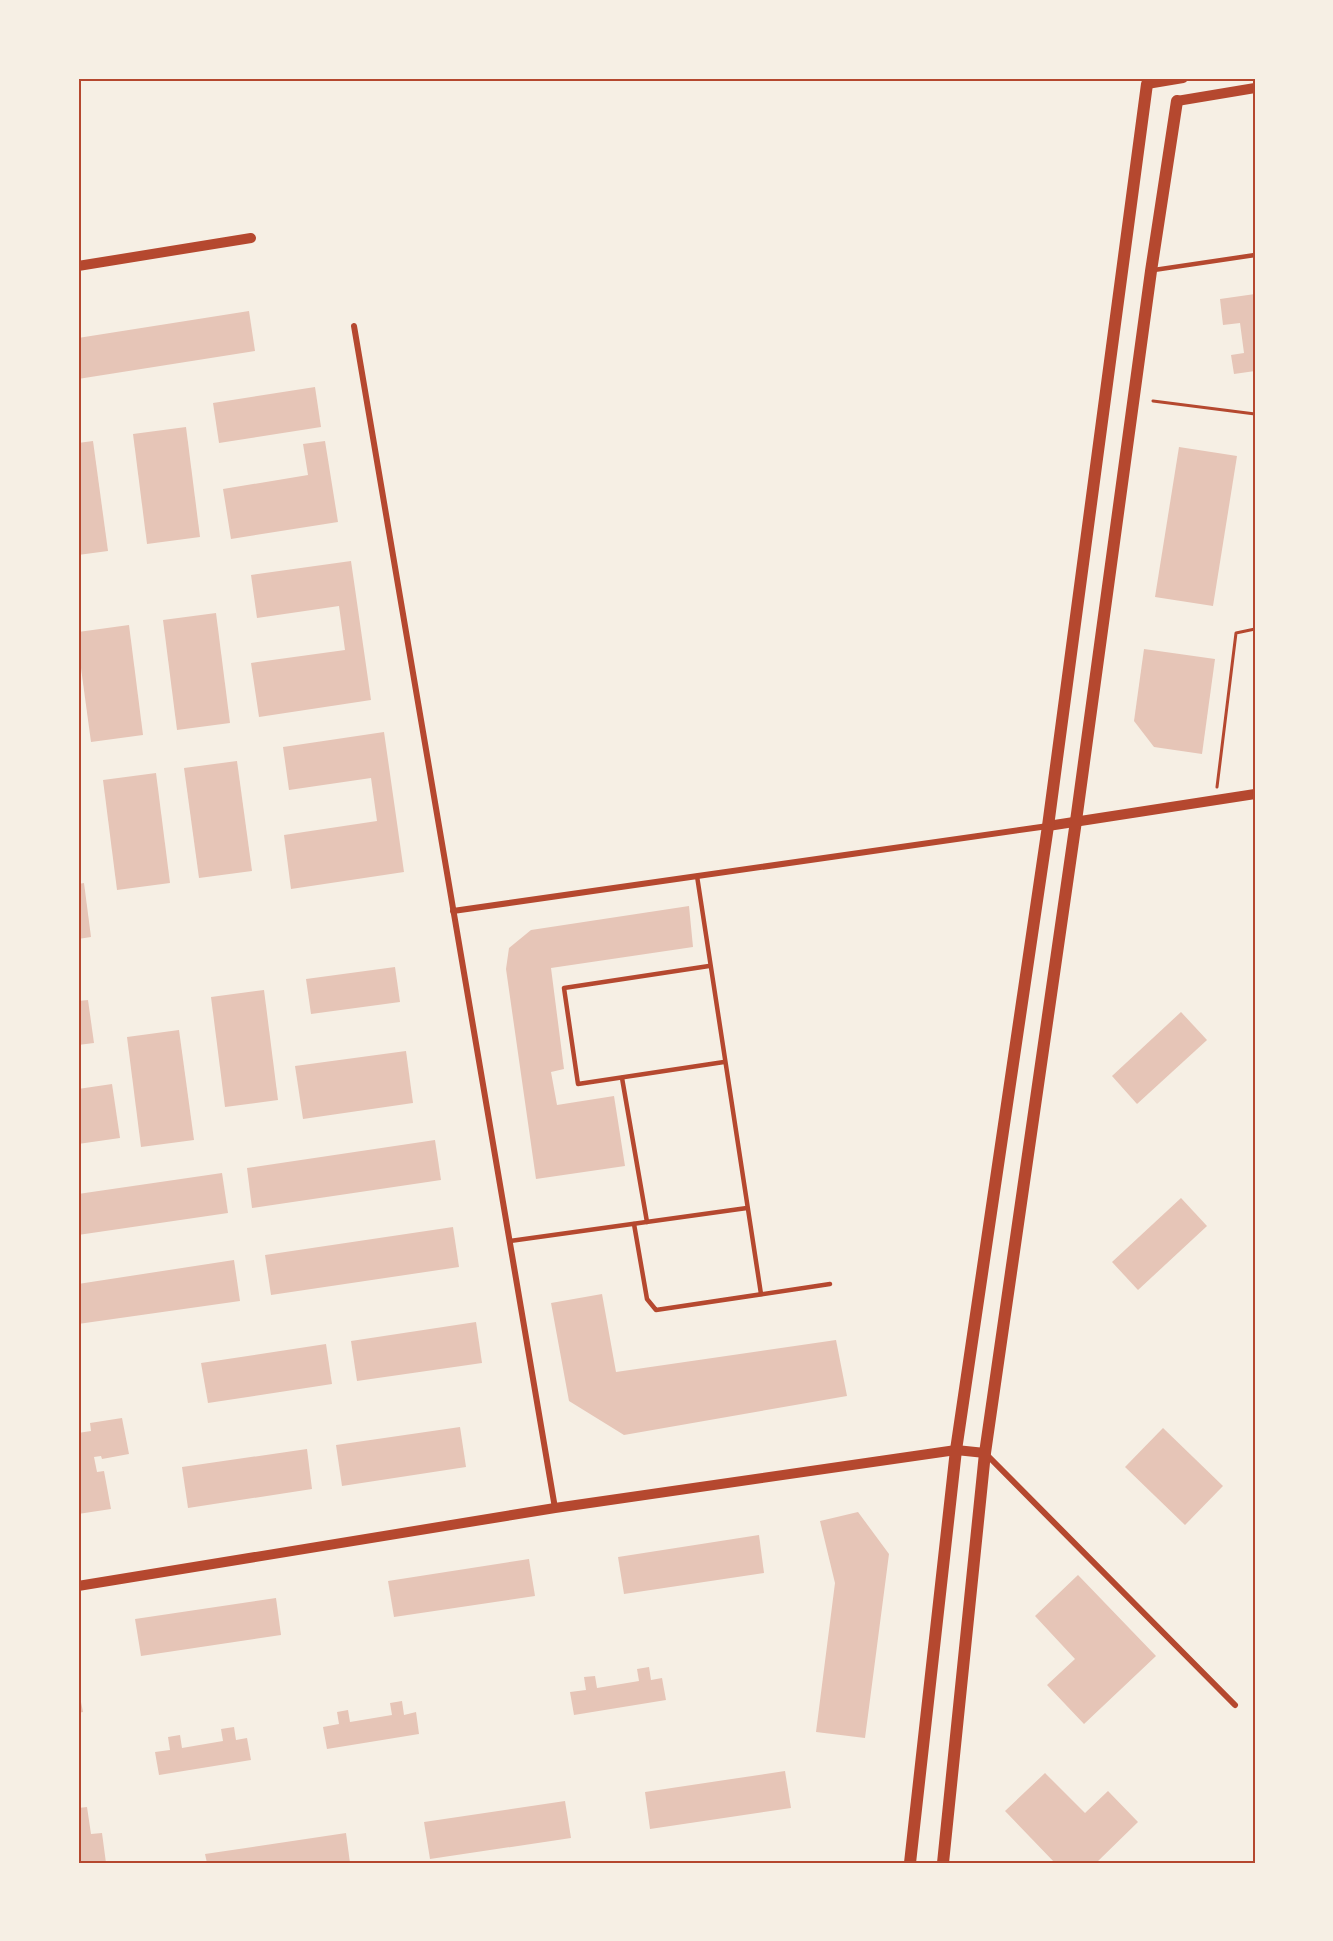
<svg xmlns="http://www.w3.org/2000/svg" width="1333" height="1941" font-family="'Playfair Display',serif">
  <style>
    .building { fill: #e6c5b7 }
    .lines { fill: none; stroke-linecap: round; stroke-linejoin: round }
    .path { stroke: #b5482f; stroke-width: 3 }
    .service { stroke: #b5482f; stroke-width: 4.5 }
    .minor { stroke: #b5482f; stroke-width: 6 }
    .tertiary { stroke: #b5482f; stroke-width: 10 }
    .secondary { stroke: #b5482f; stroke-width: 12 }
    .neatline { fill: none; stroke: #b5482f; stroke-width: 2 }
  </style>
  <rect width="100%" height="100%" fill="#f6efe4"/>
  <g class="building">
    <path d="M1255,294v77l-21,3 -3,-19 13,-2 -4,-30 -17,2 -3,-26z"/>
    <path d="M249,311l6,40 -177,28v-41z"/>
    <path d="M315,387l6,40 -102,16 -6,-40z"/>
    <path d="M186,427l14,110 -53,7 -14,-110z"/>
    <path d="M93,441l15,110 -30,4v-112z"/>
    <path d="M325,441l13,81 -107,17 -8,-50 85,-14 -5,-31z"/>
    <path d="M1179,447l58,9 -24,150 -58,-9z"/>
    <path d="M351,561l20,139 -112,17 -8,-54 94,-13 -6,-44 -82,12 -6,-43z"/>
    <path d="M216,613l14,110 -53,7 -14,-110z"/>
    <path d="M129,625l14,110 -52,7 -13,-96v-14z"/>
    <path d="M1144,649l71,10 -13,95 -48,-7 -20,-26z"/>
    <path d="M384,732l20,140 -113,17 -7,-54 93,-14 -6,-43 -82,12 -6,-43z"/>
    <path d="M237,761l15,110 -53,7 -15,-110z"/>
    <path d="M156,773l14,110 -53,7 -14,-110z"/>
    <path d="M84,883l7,54 -13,2v-55z"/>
    <path d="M689,906l4,41 -142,21 13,101 -13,3 6,33 57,-9 11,70 -89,13 -30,-210 3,-21 22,-18z"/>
    <path d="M395,967l5,35 -89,12 -5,-35z"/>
    <path d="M264,990l14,110 -53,7 -14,-110z"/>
    <path d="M88,1000l6,43 -16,2v-44z"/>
    <path d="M1181,1012l26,28 -70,64 -25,-28z"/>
    <path d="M179,1030l15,110 -53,7 -14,-110z"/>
    <path d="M406,1051l7,52 -110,16 -8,-53z"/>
    <path d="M112,1084l8,54 -42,6v-55z"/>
    <path d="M435,1140l6,40 -189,28 -5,-40z"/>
    <path d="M222,1173l6,40 -150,22v-41z"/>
    <path d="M1181,1198l26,28 -69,64 -26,-28z"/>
    <path d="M453,1227l6,40 -188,28 -6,-40z"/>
    <path d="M234,1260l6,41 -162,23v-40z"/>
    <path d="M602,1294l14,78 220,-32 11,56 -223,39 -55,-34 -18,-98z"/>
    <path d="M476,1322l6,41 -125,18 -6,-40z"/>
    <path d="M326,1344l6,40 -124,19 -7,-40z"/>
    <path d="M122,1418l7,36 -27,5 -1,-3 -7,1 3,15 7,-1 7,38 -33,5v-81l13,-2 -1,-8z"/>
    <path d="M460,1427l6,40 -124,19 -6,-41z"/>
    <path d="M1163,1428l60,58 -38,39 -60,-58z"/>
    <path d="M307,1449l5,40 -124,19 -6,-41z"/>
    <path d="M858,1512l31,42 -24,184 -49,-6 19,-149 -15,-62z"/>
    <path d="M759,1535l5,38 -140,21 -6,-37z"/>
    <path d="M529,1559l6,37 -141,21 -6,-36z"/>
    <path d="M1078,1575l78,81 -72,68 -37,-39 28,-26 -40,-43z"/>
    <path d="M276,1598l5,37 -140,21 -6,-37z"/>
    <path d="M649,1667l2,13 11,-2 4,22 -92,15 -4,-23 16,-2 -2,-13 11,-1 2,12 42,-7 -2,-12z"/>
    <path d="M78,1687l5,25 -5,1z"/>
    <path d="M402,1701l2,14 12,-3 3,22 -92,15 -4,-22 16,-3 -2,-12 11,-2 2,12 42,-7 -2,-12z"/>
    <path d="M234,1727l2,13 11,-2 4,22 -92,15 -4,-23 15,-2 -2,-13 12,-2 2,13 41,-7 -2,-12z"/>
    <path d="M785,1771l6,37 -141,21 -5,-37z"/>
    <path d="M1045,1773l40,40 23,-22 30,31 -42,41h-41l-50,-52z"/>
    <path d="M565,1801l6,37 -141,21 -6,-37z"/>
    <path d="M87,1807l4,27 11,-1 4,30h-28v-55z"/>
    <path d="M346,1833l4,30h-143l-2,-9z"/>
  </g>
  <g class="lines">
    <g class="path">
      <path d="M1153,401l102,13"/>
      <path d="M1217,787l19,-154 19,-4"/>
    </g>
    <g class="service">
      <path d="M1154,270l101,-15"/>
      <path d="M697,876l64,418"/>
      <path d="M709,966l-145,22 14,96 146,-22"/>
      <path d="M622,1078l25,144"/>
      <path d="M634,1224l13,75 9,11 174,-26"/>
      <path d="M510,1241l237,-33"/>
    </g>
    <g class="minor">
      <path d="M354,326l201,1182"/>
      <path d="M453,911l595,-85"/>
      <path d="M986,1454l249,251"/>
    </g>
    <g class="tertiary">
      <path d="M1147,84l36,-6"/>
      <path d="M1177,101l78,-13"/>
      <path d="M78,266l173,-28"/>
      <path d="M1048,826l207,-32"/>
      <path d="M78,1586l477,-78 401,-58 29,3"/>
    </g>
    <g class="secondary">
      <path d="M910,1863l46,-413 92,-624 99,-742"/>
      <path d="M943,1863l42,-410 91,-632 75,-550 26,-170"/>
    </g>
  </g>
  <rect width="1333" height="1941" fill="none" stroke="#f6efe4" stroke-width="159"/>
  <rect x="80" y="80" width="1174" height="1782" class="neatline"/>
</svg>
